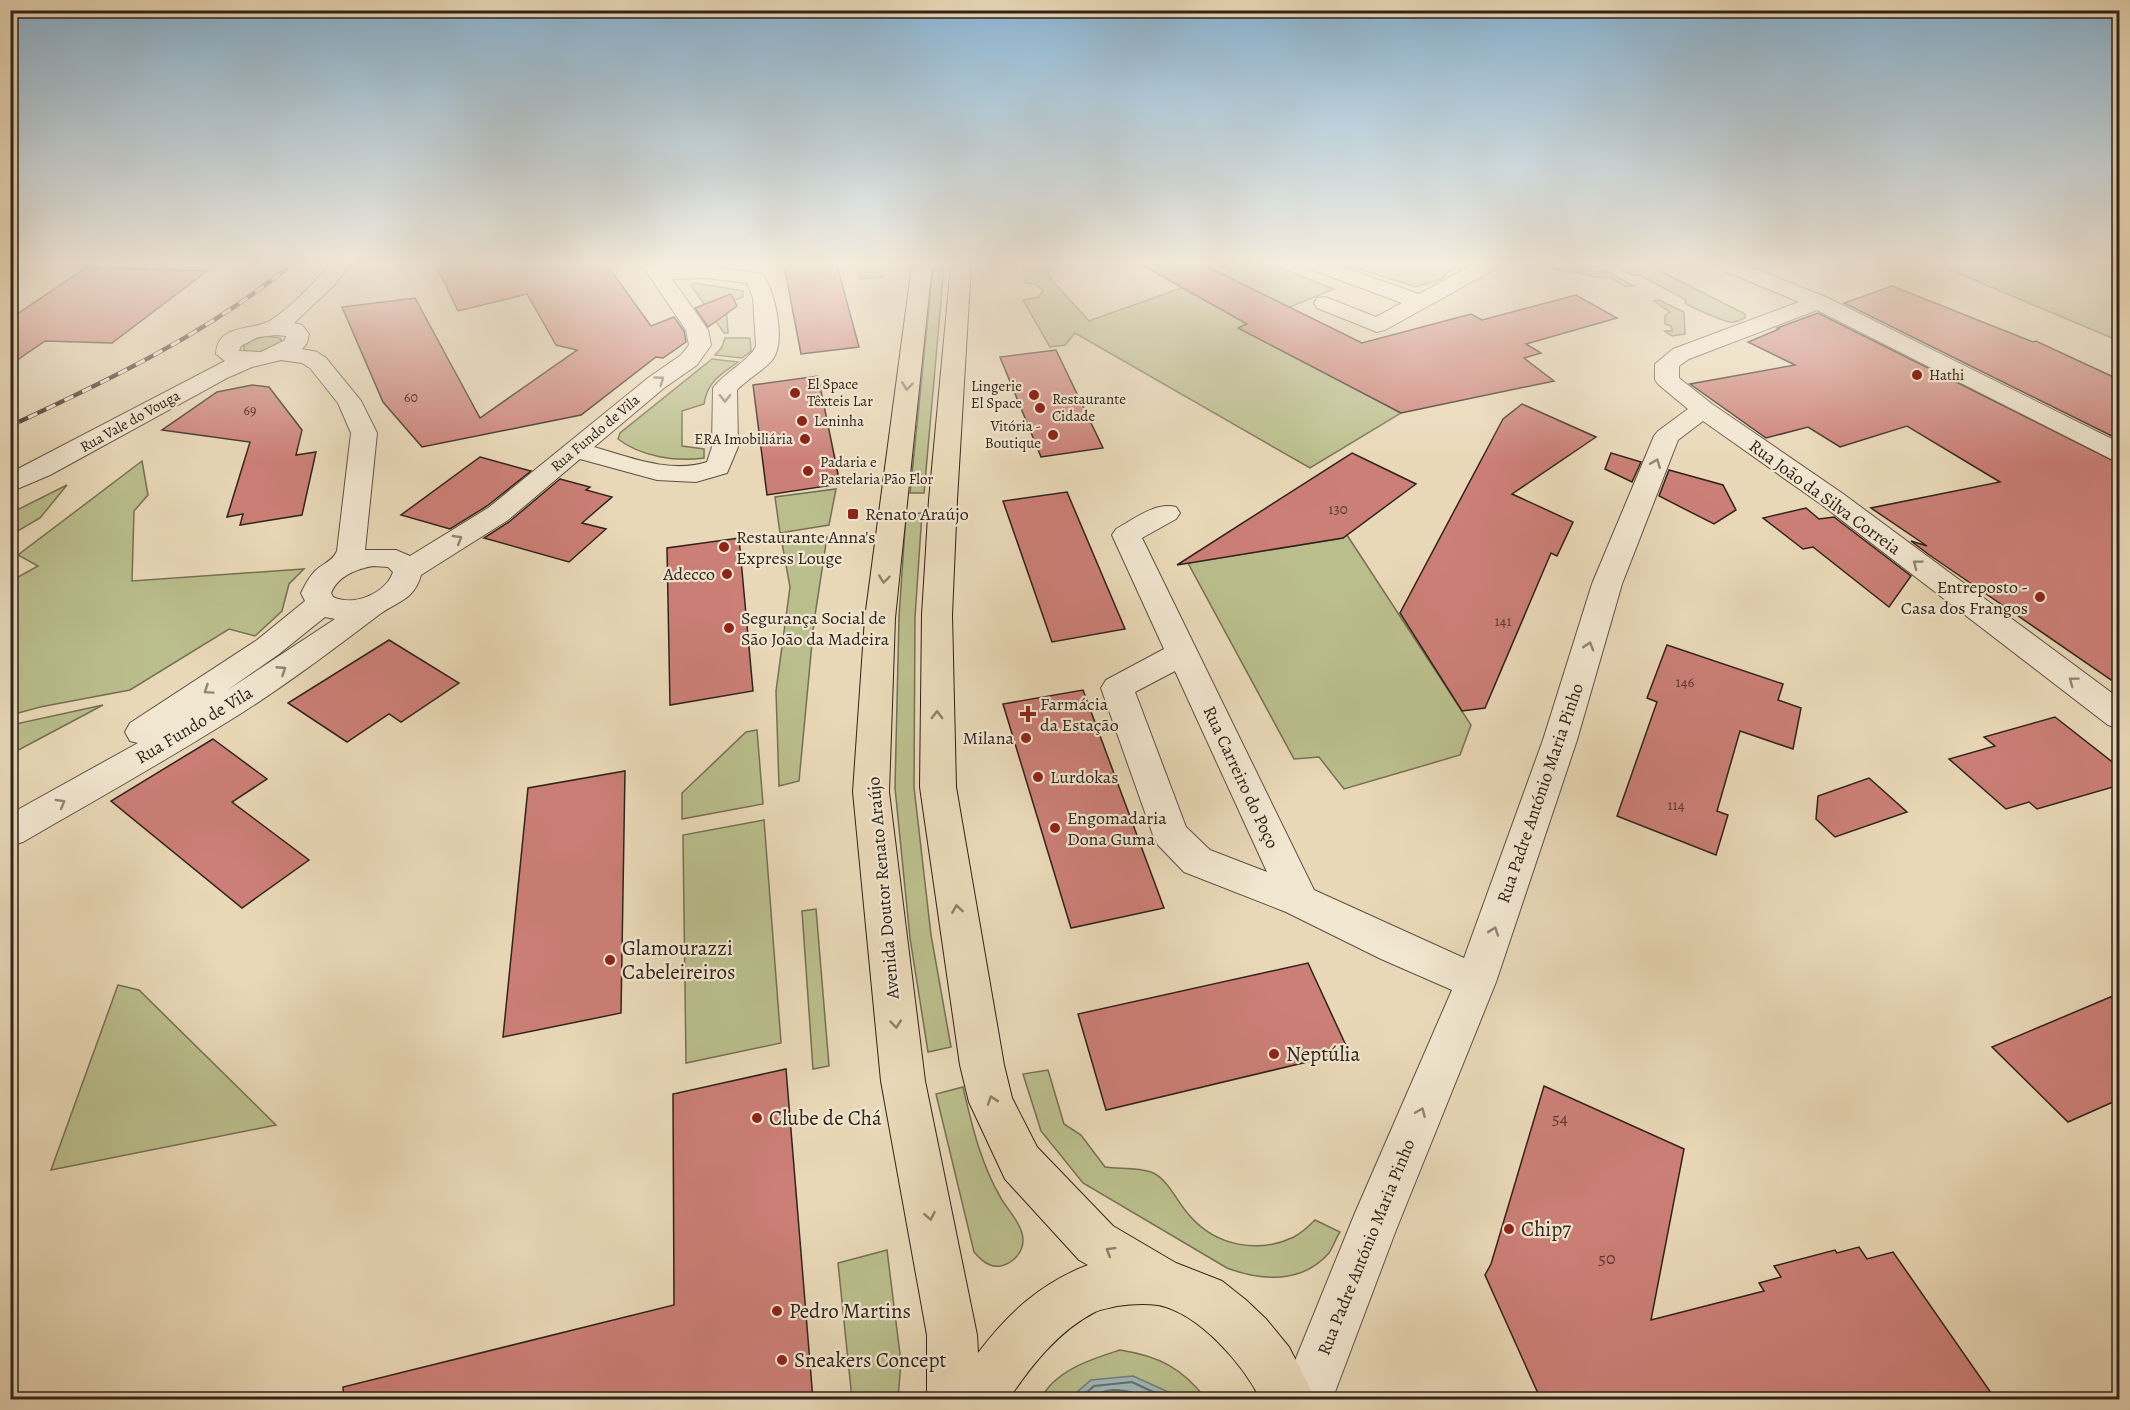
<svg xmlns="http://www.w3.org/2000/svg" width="2130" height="1410" font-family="Alegreya,serif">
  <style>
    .green { fill: #babe8c; stroke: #757054; stroke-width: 1.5 }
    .water { fill: #9cb7b9; stroke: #717c7a; stroke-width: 1.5 }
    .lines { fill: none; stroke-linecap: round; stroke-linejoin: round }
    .shore { stroke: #666d6a; stroke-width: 2 }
    .building { fill: #cc7f77; stroke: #30231b; stroke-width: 1.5 }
    .minor-casing { stroke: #5e5042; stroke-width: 2 }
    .major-casing { stroke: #30231b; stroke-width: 2 }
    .minor { fill: #f1e6d0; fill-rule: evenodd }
    .major { fill: #e9d8b7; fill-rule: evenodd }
    .rail-casing { stroke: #30231b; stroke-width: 4.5 }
    .rail { stroke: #f1e6d0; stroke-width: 3; stroke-dasharray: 10; stroke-linecap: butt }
    .oneway { stroke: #908476 }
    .oneway2 { stroke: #8c7e69 }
    .poi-dot { fill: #8f2418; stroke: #f1e6d0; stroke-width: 2 }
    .labels { text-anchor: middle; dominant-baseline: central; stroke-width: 4.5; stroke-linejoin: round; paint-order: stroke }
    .far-number-label { font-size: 14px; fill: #573a32 }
    .far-poi-label { font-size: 15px; fill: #30231b; stroke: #f1e6d0; text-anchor: start }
    .far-street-label { font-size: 15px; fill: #30231b; stroke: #f1e6d0 }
    .number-label { font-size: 15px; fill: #573a32 }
    .street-label { font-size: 18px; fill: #30231b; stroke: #f1e6d0 }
    .poi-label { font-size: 18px; fill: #30231b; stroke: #f1e6d0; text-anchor: start }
    .near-number-label { font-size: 18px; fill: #573a32 }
    .near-poi-label { font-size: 21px; fill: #30231b; stroke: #f1e6d0; text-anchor: start }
  </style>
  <rect width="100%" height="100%" fill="#e9d8b7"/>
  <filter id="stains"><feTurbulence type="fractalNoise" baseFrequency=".00333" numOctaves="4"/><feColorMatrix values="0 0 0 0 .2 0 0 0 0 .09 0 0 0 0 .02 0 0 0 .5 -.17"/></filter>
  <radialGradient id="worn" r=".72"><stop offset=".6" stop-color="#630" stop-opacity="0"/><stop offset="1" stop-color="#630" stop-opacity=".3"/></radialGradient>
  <g class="green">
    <path d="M856,265h28l-2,12 -23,2z"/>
    <path d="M1023,265h27l-2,11 41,45 157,-56h27l61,24 -95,39 162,85 -91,55 -235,-135 -10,12 -15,2 -27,-47 16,-3 4,-7 -9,-6 -9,-1z"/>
    <path d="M1347,265h111l-17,14 -25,8z"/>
    <path d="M1613,265h35l97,49v4c-5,2 -10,5 -15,4 -10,-2 -35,-13 -45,-19l1,-3 -46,-25h-8z"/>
    <path d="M1939,265h180v76z"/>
    <path d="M944,267l-20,226h-14l23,-225z"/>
    <path d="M1564,267l47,6 22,13h-8l-15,-9h-13l-42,-8z"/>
    <path d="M695,283l48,8v6l-17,6 2,30h-4l-33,-48z"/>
    <path d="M1659,300l25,12 1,22 -13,2 -7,-5h7v-2l-1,-3 -6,-2v-8l5,-4 -16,-11z"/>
    <path d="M265,336l15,2 2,4c-10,9 -25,13 -38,9v-6l8,-5z"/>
    <path d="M725,338h25l1,13 -9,7 -27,-3 7,-8z"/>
    <path d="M712,359l26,3c-17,12 -31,20 -34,42l-22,7v35l22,3v9c-27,4 -63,-1 -86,-19l2,-6z"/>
    <path d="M142,461l6,34 -14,16 -2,70 172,-12 -15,15 -7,27 -27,25 -26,-7 -99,61 -90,17 -29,8v-134l27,-15 -20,-11z"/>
    <path d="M67,485l-27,33 -29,17v-22z"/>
    <path d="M836,489l-7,36 -49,8 -5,-36z"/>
    <path d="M922,513l-7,104 -1,170 17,148 20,112 -23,5 -18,-114 -15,-150 4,-171 7,-103z"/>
    <path d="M1347,535l124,190 -11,30 -116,34 -25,-32 -25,2 -106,-196 155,-25z"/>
    <path d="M827,537l-13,85 -15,159 -20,5 -3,-95 14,-104 -8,-44z"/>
    <path d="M103,705l-92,49v-29z"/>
    <path d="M757,730l6,74 -81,15v-26l64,-61z"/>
    <path d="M764,820l17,223 -95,20 -3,-228z"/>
    <path d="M816,909l13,157 -16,3 -11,-158z"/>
    <path d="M118,985l21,5 137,135 -225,45z"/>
    <path d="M1048,1070l16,54 17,11 24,32c13,2 33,0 46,5 18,7 26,31 39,44 26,30 68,38 104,21 7,-4 15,-11 21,-17l25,12c-4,6 -7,15 -11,21 -27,31 -68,28 -102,15l-144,-85 -42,-52 -18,-57z"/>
    <path d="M963,1087c9,39 18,78 39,113 7,11 21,26 21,40 0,13 -10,23 -22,26 -12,2 -20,-6 -27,-14l-38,-158z"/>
    <path d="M887,1250l14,112 -3,37h-46l-14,-136z"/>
    <path d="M1120,1350c39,6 62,18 86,49l-166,1c15,-30 52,-41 80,-50z"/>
  </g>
  <path class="water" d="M1133,1376l40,18 4,5h-108l22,-19z"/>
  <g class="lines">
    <g class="shore">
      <path d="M1078,1400l16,-14 38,-4 38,18"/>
      <path d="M1090,1400c17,-17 43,-9 62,0"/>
    </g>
  </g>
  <g class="building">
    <path d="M436,265h171l44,61 23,-9 10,14 2,11 -23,16 -7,-1 -75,58 -159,32 -39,-45 -41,-95 73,-9 65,120 97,-68 -21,-5 -29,-51 -69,17z"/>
    <path d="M784,265h53l22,82 -58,7z"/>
    <path d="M1142,265h62l158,78 109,-29 11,6 94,-25 41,23 -91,26 15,9 -17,5 30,23 -153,32 -163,-85 9,-4z"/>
    <path d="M87,267l120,4 -95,72 -67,-2 -35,24v-46z"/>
    <path d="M1892,286l141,56 3,-1 84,39v60l-276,-137z"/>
    <path d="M731,294l6,12 -29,21 -13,-19z"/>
    <path d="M1818,313l302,151v222l-192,-132 -17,-13 16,5 -56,-38 129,-26 -93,-56 -67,21 -32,-20 -42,11 -76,-54 105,-19 -47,-23 31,-13 -2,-1z"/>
    <path d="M1056,350l47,98 -62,9 -41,-100z"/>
    <path d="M818,376l22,108 -73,11 -14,-110z"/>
    <path d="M252,385l17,2 33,43 -6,25 20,-3 -14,63 -62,10 3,-11 -16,3 23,-75 -88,-12 55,-38z"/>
    <path d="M1522,404l74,33 -84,57 61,28 -16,34 -6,-3 -66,155 -23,3 -62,-98 103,-194z"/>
    <path d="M1352,453l64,31 -73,54 -166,27z"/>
    <path d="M1611,453l30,9 -9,20 -27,-13z"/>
    <path d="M480,457l51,14 -44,35 -37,23 -49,-14z"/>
    <path d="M1669,470l54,15 13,25 -22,14 -55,-28z"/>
    <path d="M560,479l30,8 -4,3 26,7 -30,26 24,6 -37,33 -85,-24 25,-16z"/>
    <path d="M1067,492l58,137 -73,13 -49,-141z"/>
    <path d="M1806,508l13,11 15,-2 77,59 -22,31 -76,-60 -10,2 -40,-31z"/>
    <path d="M739,538l14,153 -83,14 -3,-157z"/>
    <path d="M389,640l70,43 -58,39 -12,-8 -42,28 -59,-39z"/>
    <path d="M1667,645l116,39 -5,16 23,8 -8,41 -53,-18 -23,80 11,4 -12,40 -99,-39 40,-114 -10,-4z"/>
    <path d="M1083,690l81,218 -93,20 -68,-224z"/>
    <path d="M2055,717l65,51v17l-83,24 -8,-7 -23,7 -57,-50 46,-13 -11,-9z"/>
    <path d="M213,739l54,40 -35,23 77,58 -67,48 -131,-107z"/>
    <path d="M625,771l-4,242 -118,24 25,-249z"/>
    <path d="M1869,778l38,34 -72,25 -19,-18 2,-23z"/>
    <path d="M1308,963l41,89 -243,58 -28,-96z"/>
    <path d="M2120,993v106l-52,23 -76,-75z"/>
    <path d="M786,1069l27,331h-469l-1,-13 331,-82 -1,-211z"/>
    <path d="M1544,1086l140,63 -33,171 113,-29 -5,-8 22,-6 -7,-11 61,-16 2,3 22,-6 8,12 26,-7 103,148h-455l-56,-125 6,-11z"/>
  </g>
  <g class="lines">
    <defs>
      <g id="minor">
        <path d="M329,265h21l-15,19 -41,39 8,2 7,9 -2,9 -5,6 15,3 9,6 35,43 16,32 -12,117h31l14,6 78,-48 160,-130 33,-23 8,-10 -3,-15 -44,-65h20l2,3 43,-2 55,8c13,17 24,66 11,85 -6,9 -27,21 -36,31l1,57 -11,26 -31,9 -39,-2 -77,-21 -72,61 -87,55c-7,25 -23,26 -41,39 -50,38 -102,77 -156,110 -66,41 -134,79 -201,118l-13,4v-32l128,-71 -8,-2 -5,-9 5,-9 127,-83 48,-39 -4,-8c4,-8 8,-16 14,-22 8,-8 17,-9 22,-20l14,-118 -13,-30 -28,-35 -8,-5 -21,-3 -29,7 -25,11 -177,97 -40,17v-19l215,-112 -9,-7c1,-31 39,-23 55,-34 18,-11 45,-39 58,-55zM707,278l40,5 6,15 3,48c-6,14 -32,27 -43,42l-1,59 -5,15c-37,12 -78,-5 -113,-15l70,-59 33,-23 14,-20 -3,-15 -36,-51zM276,335l10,1 -1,4 -24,12 -22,-1 2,-5 17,-9zM373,566l15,1 5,5c-7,21 -39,35 -60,25l-2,-4c7,-17 25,-24 42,-27zM325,617l10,2 -109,72 53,-37z"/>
        <path d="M1307,265h30l82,29 53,-29h26l-3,4 -110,61 -8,2 -60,-24 -3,-5 3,-5 8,-1 51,20 26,-14 -92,-34z"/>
        <path d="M1717,265h28l81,32 294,146v19l-9,-3 -294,-149 -128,49 -10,7v12l33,26 130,89 278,206v30l-12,-4 -286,-220 -119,-84 -25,19 -56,144 -45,156 -81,242 -100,248 -64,170h-53l76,-187 97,-223 -71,-31 -95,-47 -102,-40 -26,-27 -5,-10 -52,-147 5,-8 58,-31 -52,-114 4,-6c18,-10 39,-27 60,-22l4,6 -4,6 -34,19 172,352 150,68 79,-218 49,-156 62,-148 4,-5 30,-22 -29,-24 -4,-5v-16l18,-15 126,-47 -79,-33zM1175,671l92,201 -57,-22 -24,-23 -51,-135z"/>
      </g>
      <path id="major" d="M912,265h20l-37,353 -6,174 36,289 52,254 1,18c30,-40 63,-70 110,-88l-9,-5 -74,-81 -36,-77 -9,-37 -40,-278 2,-172 7,-115 22,-235h20l-14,235 -5,115 4,172 48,278 8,33 25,49 76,79 63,37 46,18 24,19 20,19 23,28 27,53h-55c-18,-36 -62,-87 -103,-95 -13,-2 -28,-1 -41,1 -7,2 -15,3 -22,6 -37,19 -64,54 -87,88h-81v-65l-46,-254 -28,-289 12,-174z"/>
    </defs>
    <use href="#minor" class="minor-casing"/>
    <use href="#major" class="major-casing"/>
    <use href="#minor" class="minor"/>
    <use href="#major" class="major"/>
    <defs>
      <path id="rail" d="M10,426c99,-46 196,-92 281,-161"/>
    </defs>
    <use href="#rail" class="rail-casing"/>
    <use href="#rail" class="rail"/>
  </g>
  <defs><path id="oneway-chevron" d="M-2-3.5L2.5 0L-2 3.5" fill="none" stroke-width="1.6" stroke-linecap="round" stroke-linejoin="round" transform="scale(1.5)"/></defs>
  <g class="oneway">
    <use href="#oneway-chevron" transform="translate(660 380) rotate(-36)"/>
    <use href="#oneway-chevron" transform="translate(725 398) rotate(91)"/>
    <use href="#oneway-chevron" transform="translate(1656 463) rotate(-68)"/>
    <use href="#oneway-chevron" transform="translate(458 539) rotate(-31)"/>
    <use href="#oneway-chevron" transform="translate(1917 564) rotate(-143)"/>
    <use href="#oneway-chevron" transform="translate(1589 646) rotate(-73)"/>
    <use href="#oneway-chevron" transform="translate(282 670) rotate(-33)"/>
    <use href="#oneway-chevron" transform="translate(2073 681) rotate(-143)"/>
    <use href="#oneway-chevron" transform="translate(208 690) rotate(146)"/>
    <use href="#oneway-chevron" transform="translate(61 803) rotate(-30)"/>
    <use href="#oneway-chevron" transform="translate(1494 931) rotate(-71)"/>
    <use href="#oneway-chevron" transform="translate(1421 1112) rotate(-67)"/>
  </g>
  <g class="oneway2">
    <use href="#oneway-chevron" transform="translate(907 386) rotate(97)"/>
    <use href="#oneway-chevron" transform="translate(884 579) rotate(96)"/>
    <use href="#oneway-chevron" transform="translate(937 715) rotate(-90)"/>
    <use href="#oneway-chevron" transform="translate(957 909) rotate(-99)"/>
    <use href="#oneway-chevron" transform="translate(896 1024) rotate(84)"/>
    <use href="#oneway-chevron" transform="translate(992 1100) rotate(-109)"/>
    <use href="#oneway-chevron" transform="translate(930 1216) rotate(79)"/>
    <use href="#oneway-chevron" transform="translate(1110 1251) rotate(-149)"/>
  </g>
  <linearGradient id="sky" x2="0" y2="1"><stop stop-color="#89b5d5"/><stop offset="0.57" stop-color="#f5eddf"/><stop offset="1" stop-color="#f5eddf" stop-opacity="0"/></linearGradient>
  <rect width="2130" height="462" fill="url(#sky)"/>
  <g class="poi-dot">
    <circle cx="1917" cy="375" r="6"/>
    <circle cx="795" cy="393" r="6"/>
    <circle cx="1034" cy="395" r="6"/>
    <circle cx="1040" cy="408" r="6"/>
    <circle cx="802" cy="421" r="6"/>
    <circle cx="1053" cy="435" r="6"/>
    <circle cx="805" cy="439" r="6"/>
    <circle cx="808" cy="471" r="6"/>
    <rect x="847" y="508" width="12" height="12" rx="3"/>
    <circle cx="724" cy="547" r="6"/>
    <circle cx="727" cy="574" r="6"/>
    <circle cx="2040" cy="597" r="6"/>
    <circle cx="729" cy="628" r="6"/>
    <path d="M1025 705h6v6h6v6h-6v6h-6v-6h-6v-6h6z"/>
    <circle cx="1026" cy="738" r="6"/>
    <circle cx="1038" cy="777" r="6"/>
    <circle cx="1055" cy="828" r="6"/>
    <circle cx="610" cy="960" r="6"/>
    <circle cx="1274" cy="1054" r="6"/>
    <circle cx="757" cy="1118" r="6"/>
    <circle cx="1509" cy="1229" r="6"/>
    <circle cx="777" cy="1311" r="6"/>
    <circle cx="782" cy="1360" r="6"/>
  </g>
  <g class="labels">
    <g class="far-number-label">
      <text x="411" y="397">60</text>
      <text x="250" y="410">69</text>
    </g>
    <g class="far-poi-label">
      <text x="1929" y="375">Hathi</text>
      <text x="807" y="384">El Space<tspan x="807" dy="17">Têxteis Lar</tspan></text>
      <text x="1022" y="386" text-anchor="end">Lingerie<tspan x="1022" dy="17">El Space</tspan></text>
      <text x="1052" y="399">Restaurante<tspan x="1052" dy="17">Cidade</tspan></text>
      <text x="814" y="421">Leninha</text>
      <text x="1041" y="426" text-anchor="end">Vitória -<tspan x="1041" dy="17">Boutique</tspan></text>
      <text x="793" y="439" text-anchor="end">ERA Imobiliária</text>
      <text x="820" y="462">Padaria e<tspan x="820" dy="17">Pastelaria Pão Flor</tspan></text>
    </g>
    <g class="far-street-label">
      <text transform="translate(130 421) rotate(-29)">Rua Vale do Vouga</text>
      <text transform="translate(595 433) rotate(-40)">Rua Fundo de Vila</text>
    </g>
    <g class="number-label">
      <text x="1338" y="509">130</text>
      <text x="1503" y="621">141</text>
      <text x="1685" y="682">146</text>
      <text x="1676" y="805">114</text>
    </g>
    <g class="street-label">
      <text transform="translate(1825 497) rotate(36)">Rua João da Silva Correia</text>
      <text transform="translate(194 725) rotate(-31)">Rua Fundo de Vila</text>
      <text transform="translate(1241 777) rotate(65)">Rua Carreiro do Poço</text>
      <text transform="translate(1540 793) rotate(-71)">Rua Padre António Maria Pinho</text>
      <text transform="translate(883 888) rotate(-95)">Avenida Doutor Renato Araújo</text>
      <text transform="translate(1366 1247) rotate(-68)">Rua Padre António Maria Pinho</text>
    </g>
    <g class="poi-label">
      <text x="865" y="514">Renato Araújo</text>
      <text x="736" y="537">Restaurante Anna's<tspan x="736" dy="21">Express Louge</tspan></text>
      <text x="715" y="574" text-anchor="end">Adecco</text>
      <text x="2028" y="587" text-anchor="end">Entreposto -<tspan x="2028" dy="21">Casa dos Frangos</tspan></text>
      <text x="741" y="618">Segurança Social de<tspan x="741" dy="21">São João da Madeira</tspan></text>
      <text x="1040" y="704">Farmácia<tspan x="1040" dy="21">da Estação</tspan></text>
      <text x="1014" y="738" text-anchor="end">Milana</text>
      <text x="1050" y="777">Lurdokas</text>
      <text x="1067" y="818">Engomadaria<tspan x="1067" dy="21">Dona Guma</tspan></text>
    </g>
    <g class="near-number-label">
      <text x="1560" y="1118">54</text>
      <text x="1607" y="1258">50</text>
    </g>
    <g class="near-poi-label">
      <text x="622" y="948">Glamourazzi<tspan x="622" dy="24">Cabeleireiros</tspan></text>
      <text x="1286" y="1054">Neptúlia</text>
      <text x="769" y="1118">Clube de Chá</text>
      <text x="1521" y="1229">Chip7</text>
      <text x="789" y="1311">Pedro Martins</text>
      <text x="794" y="1360">Sneakers Concept</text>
    </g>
  </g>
  <rect width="2130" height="1410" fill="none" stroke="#e9d8b7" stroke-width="36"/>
  <rect x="12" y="12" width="2106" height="1386" fill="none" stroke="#30231b" stroke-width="3"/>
  <rect x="18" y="18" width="2094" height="1374" fill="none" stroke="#30231b" stroke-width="1.5"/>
  <rect width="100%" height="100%" filter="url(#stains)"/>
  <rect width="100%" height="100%" fill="url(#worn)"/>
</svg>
